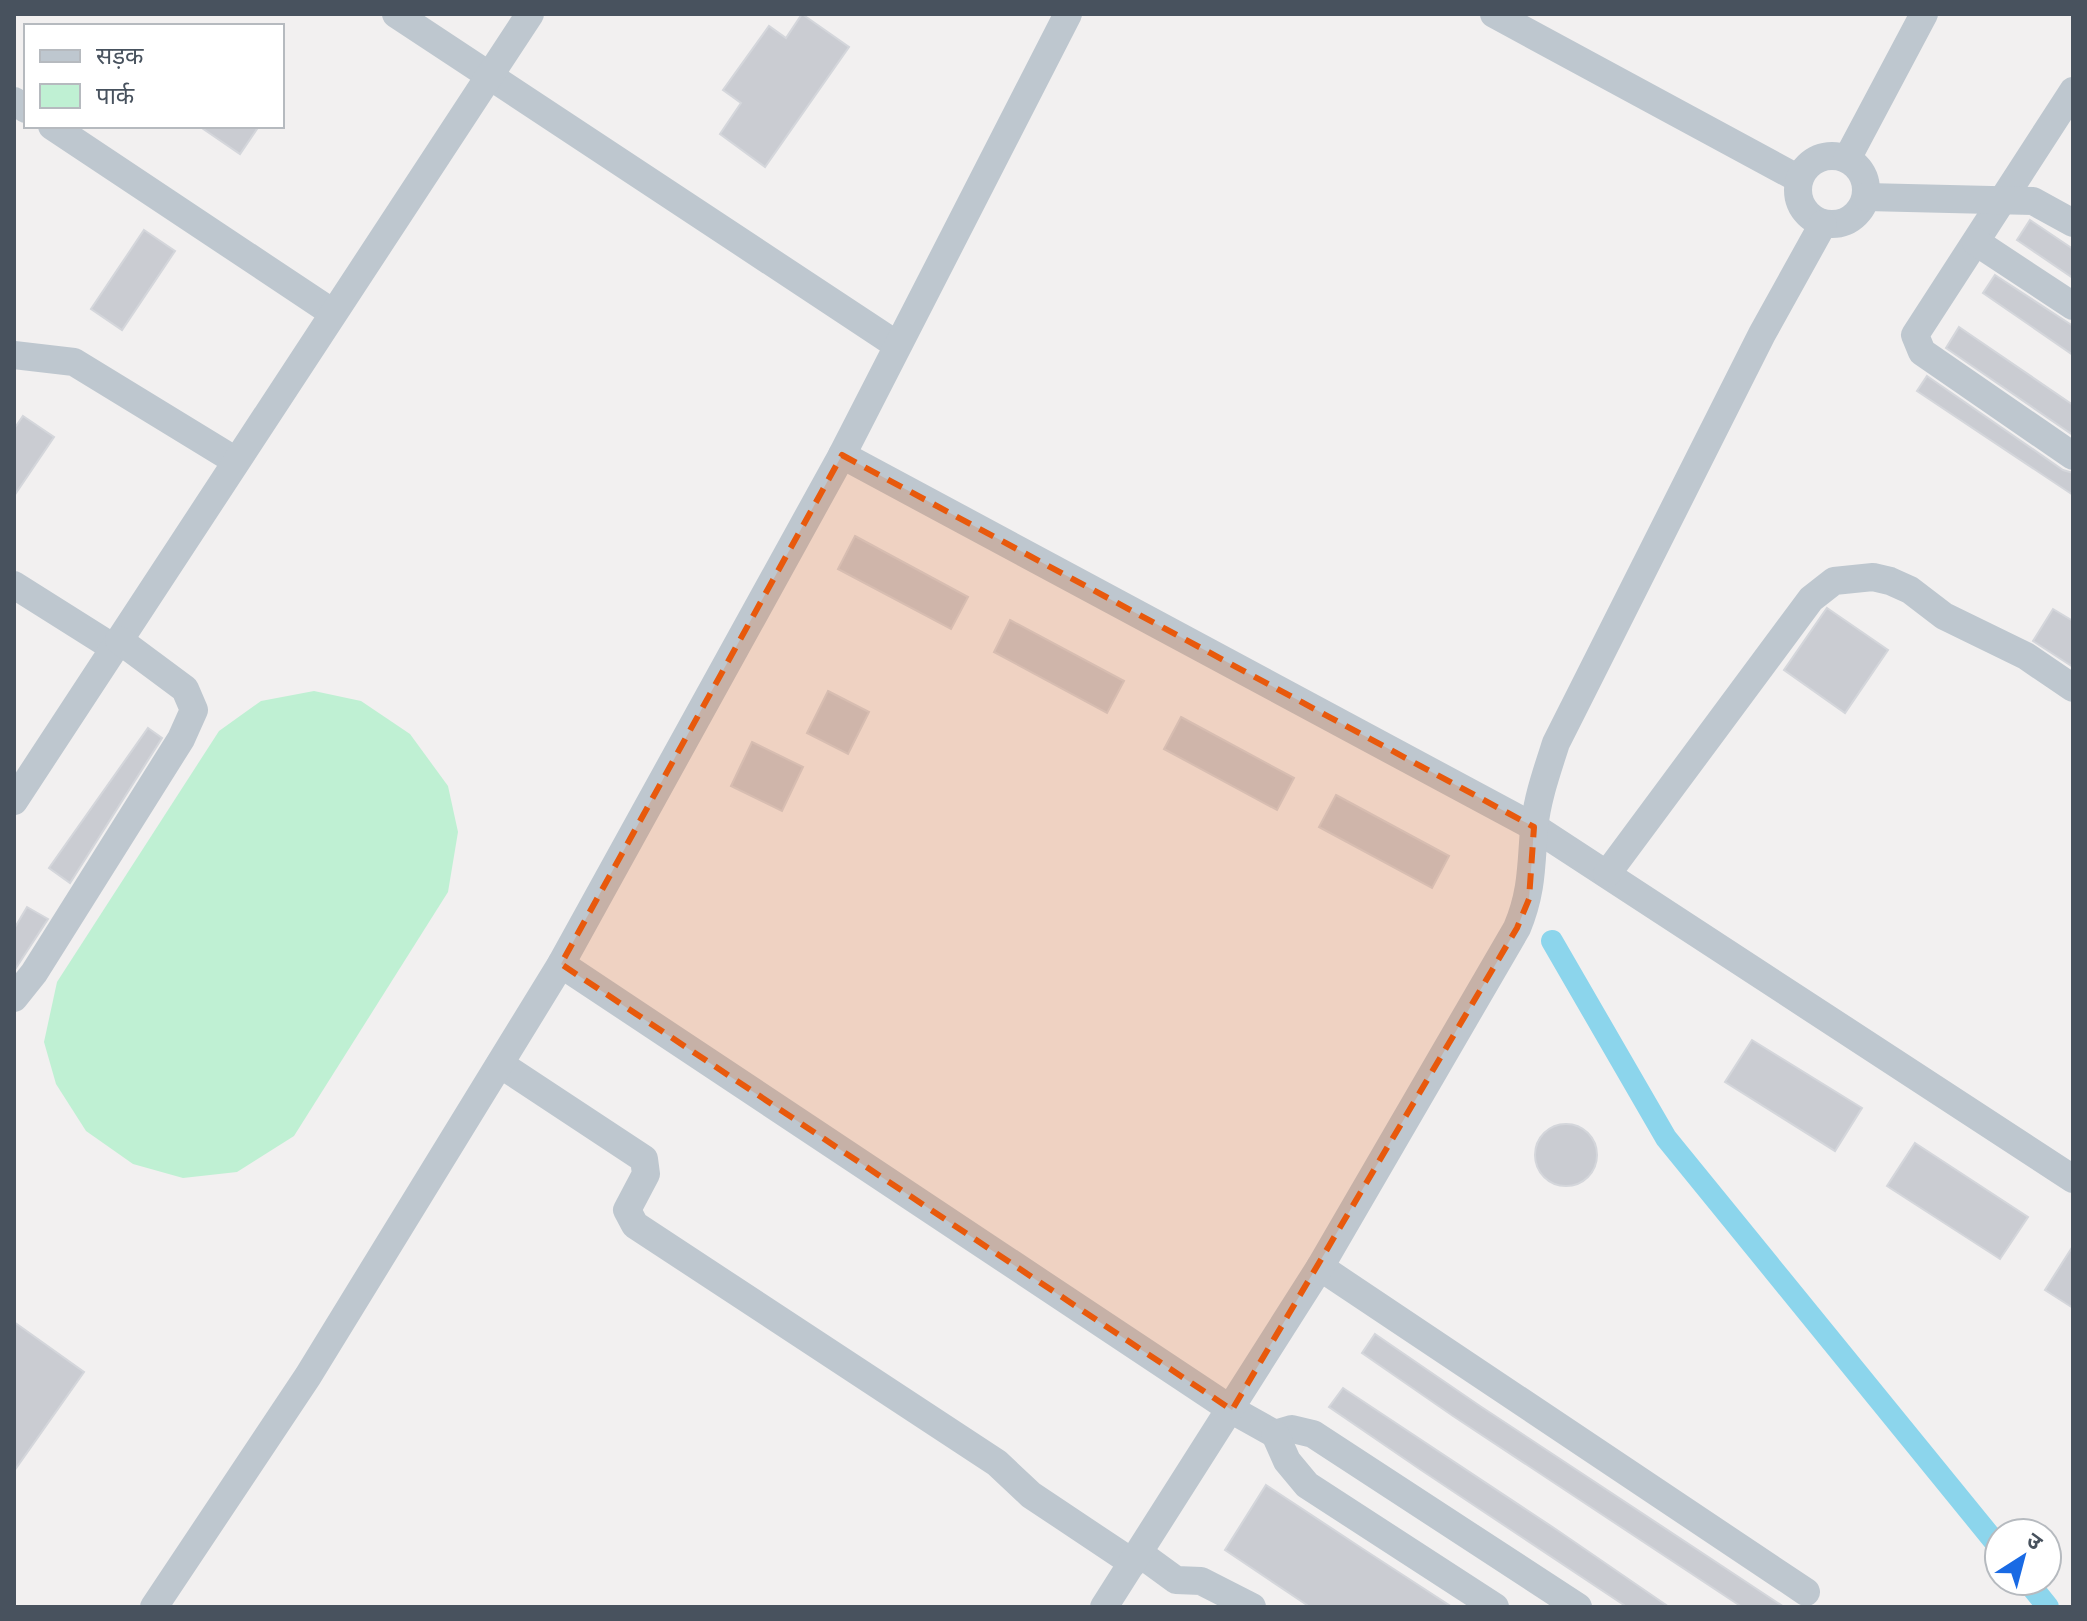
<svg xmlns="http://www.w3.org/2000/svg" width="2087" height="1621" font-family="Cabin,'Noto Sans Devanagari',sans-serif">
  <style>
    .green { fill: #bff0d3 }
    .lines { fill: none; stroke-linecap: round; stroke-linejoin: round }
    .canal { stroke: #8cd5ec; stroke-width: 22 }
    .building { fill: #caccd2; stroke: #d4d6db; stroke-width: 2 }
    .minor { stroke: #bec7cf; stroke-width: 28 }
    .marked { fill: #e8590c; fill-opacity: 0.2; stroke: #e8590c; stroke-width: 6; stroke-dasharray: 16 10; stroke-linejoin: round }
  </style>
  <rect width="100%" height="100%" fill="#f2f0f0"/>
  <path class="green" d="M314,691l47,10 49,33 38,52 10,46 -10,60 -154,244 -57,36 -54,6 -50,-14 -47,-33 -30,-47 -12,-42 13,-60 162,-251 42,-30z"/>
  <g class="lines">
    <g class="canal">
      <path d="M1552,941l114,197 333,409"/>
      <path d="M2027,1581l21,26"/>
    </g>
  </g>
  <g class="building">
    <path d="M802,14l47,33 -84,120 -45,-33 21,-31 -18,-13 46,-64 17,12z"/>
    <path d="M199,126h60l-19,28z"/>
    <path d="M2030,220l43,29v29l-56,-38z"/>
    <path d="M144,230l31,21 -53,79 -31,-21z"/>
    <path d="M1995,275l78,51v29l-90,-62z"/>
    <path d="M1959,327l114,78v30l-127,-87z"/>
    <path d="M1927,376l136,94 10,3v22l-156,-104z"/>
    <path d="M23,416l31,21 -40,59v-67z"/>
    <path d="M855,536l113,61 -17,32 -113,-60z"/>
    <path d="M1827,608l61,42 -43,63 -61,-43z"/>
    <path d="M2053,609l20,12v46l-40,-26z"/>
    <path d="M1010,620l114,61 -17,32 -113,-61z"/>
    <path d="M828,691l41,21 -21,42 -41,-21z"/>
    <path d="M1181,717l113,61 -17,32 -113,-61z"/>
    <path d="M148,728l14,10 -92,145 -21,-15z"/>
    <path d="M752,742l51,25 -21,44 -51,-25z"/>
    <path d="M1336,795l113,61 -17,32 -113,-61z"/>
    <path d="M27,907l21,12 -34,52v-42z"/>
    <path d="M1752,1040l110,68 -27,43 -110,-69z"/>
    <circle cx="1566" cy="1155" r="31"/>
    <path d="M1915,1143l113,74 -28,42 -113,-73z"/>
    <path d="M2073,1246v62l-28,-18z"/>
    <path d="M14,1322l70,50 -70,99z"/>
    <path d="M1375,1334l105,72 304,201h-42l-289,-191 -91,-63z"/>
    <path d="M1343,1388l214,142 112,77h-42l-206,-137 -92,-63z"/>
    <path d="M1266,1485l97,64 89,58h-142l-85,-57z"/>
  </g>
  <g class="lines">
    <g class="minor">
      <path d="M396,14l501,331"/>
      <path d="M1494,14l305,165"/>
      <path d="M2073,91l-158,244 7,17 151,104"/>
      <path d="M14,101l12,8"/>
      <path d="M52,126l281,187"/>
      <circle cx="1832" cy="190" r="34"/>
      <path d="M1847,159l77,-145"/>
      <path d="M1866,197l167,4 40,22"/>
      <path d="M1976,242l97,64"/>
      <path d="M14,355l60,7 162,99"/>
      <path d="M842,455l692,372 539,352"/>
      <path d="M14,585l100,63"/>
      <path d="M14,801l516,-787"/>
      <path d="M1607,874l204,-275 23,-18 39,-4 17,4 20,9 34,26 82,40 47,32"/>
      <path d="M561,964l671,446 43,24 17,-5 21,5 265,173"/>
      <path d="M14,998l20,-25 147,-234 13,-29 -9,-21 -66,-49"/>
      <path d="M500,1064l144,95 2,15 -19,36 8,15 362,238 34,32 102,68"/>
      <path d="M1320,1267l486,325"/>
      <path d="M1275,1434l12,27 20,24 188,122"/>
      <path d="M1139,1553l37,27 25,1 51,26"/>
      <path d="M154,1607l154,-231 253,-412 281,-509 226,-441"/>
      <path d="M1104,1607l216,-340 197,-339c15,-36 14,-61 17,-99 3,-30 13,-58 22,-86l206,-409 61,-110"/>
    </g>
  </g>
  <path class="marked" d="M842,455l692,372 -5,72 -12,29 -285,482 -671,-446z"/>
  <rect width="2087" height="1621" fill="none" stroke="#48525e" stroke-width="32"/>
  <rect x="24" y="24" width="260" height="104" fill="#ffffff" stroke="#b6babf" stroke-width="2"/>
  <rect x="40" y="50" width="40" height="12" fill="#bec7cf" stroke="#b6babf" stroke-width="2"/>
  <text x="96" y="64" font-size="24" fill="#48525e">सड़क</text>
  <rect x="40" y="84" width="40" height="24" fill="#bff0d3" stroke="#b6babf" stroke-width="2"/>
  <text x="96" y="104" font-size="24" fill="#48525e">पार्क</text>
  <g transform="translate(2023 1557) rotate(36)"><circle r="38" fill="#ffffff" stroke="#b6babf" stroke-width="2"/>
  <path d="M0-6L14 30L0 20L-14 30Z" fill="#196ae4"/>
  <text y="-12" font-size="22" font-weight="bold" text-anchor="middle" fill="#48525e">उ</text>
  </g>
</svg>
